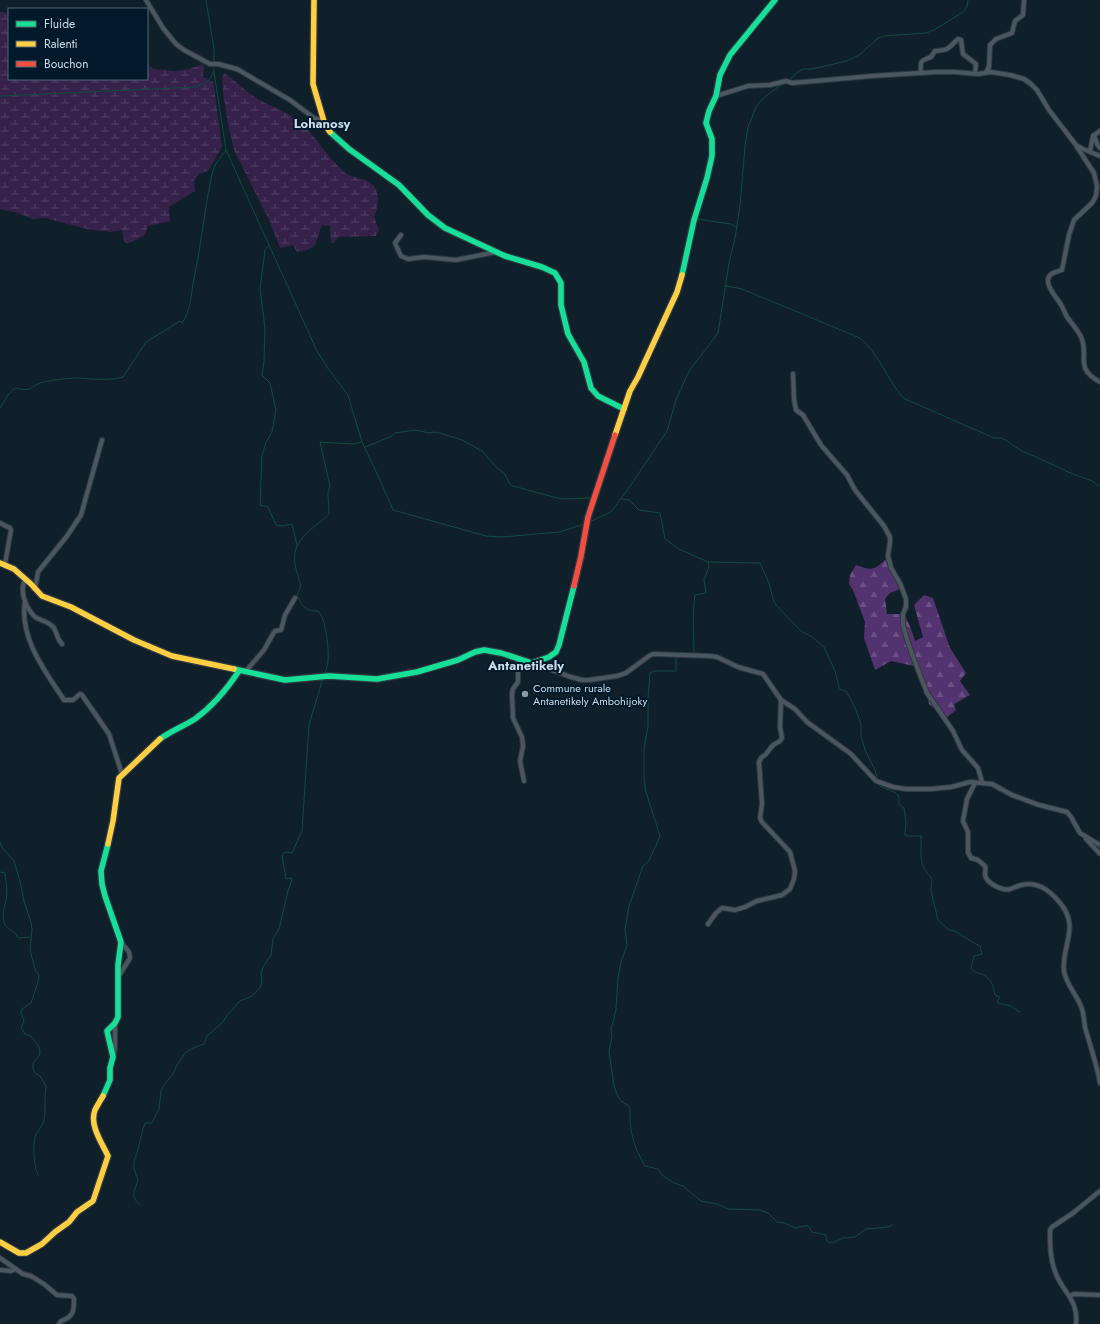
<svg xmlns="http://www.w3.org/2000/svg" width="1100" height="1324" font-family="Jost,sans-serif">
  <style>
    .forest { fill: url(#forest-firs) }
    .wetland { fill: url(#wetland-marsh) }
    .lines { fill: none; stroke-linecap: round; stroke-linejoin: round }
    .stream { stroke: #0f4d3e; stroke-width: 1 }
    .street-casing { stroke: #2f3941; stroke-width: 6 }
    .fast-casing { stroke: #2f3941; stroke-width: 8 }
    .slow-casing { stroke: #2f3941; stroke-width: 8 }
    .jam-casing { stroke: #2f3941; stroke-width: 8 }
    .street { stroke: #4c565f; stroke-width: 4 }
    .fast { stroke: #16e098; stroke-width: 5.5 }
    .slow { stroke: #ffcf43; stroke-width: 5.5 }
    .jam { stroke: #f24e42; stroke-width: 5.5 }
    .poi-dot { fill: #8a9aa6; stroke: #001a2b; stroke-width: 1.5 }
    .labels { text-anchor: middle; dominant-baseline: central; stroke-width: 4; stroke-linejoin: round; paint-order: stroke }
    .poi-label { font-size: 11px; fill: #ccdce8; stroke: #001a2b; text-anchor: start }
    .quarter-label { font-size: 13px; font-weight: bold; fill: #ccdce8; stroke: #001a2b }
  </style>
  <defs>
    <pattern id="forest-firs" width="22" height="20" patternUnits="userSpaceOnUse"><rect width="22" height="20" fill="#53336f"/><path d="M5 1l3.5 6h-7zM16 11l3.5 6h-7z" fill="#6b5084"/></pattern>
    <pattern id="wetland-marsh" width="20" height="14" patternUnits="userSpaceOnUse"><rect width="20" height="14" fill="#352149"/><path d="M1 5h8M5 5V1M11 12h8M15 12V8" fill="none" stroke="#514163"/></pattern>
  </defs>
  <rect width="100%" height="100%" fill="#10202a"/>
  <path class="forest" d="M889,556l6,18 8,14 -13,5 -5,6 2,15h17l6,12 5,15 8,-4 -9,-32 10,-10 9,3 17,50 16,25 -6,8 10,14 -16,9 2,6 -10,8 -17,-14 -7,-27 -8,-11 -23,-5 -16,9 -11,-32 1,-16 -12,-32 -4,-6 1,-9 6,-10c17,7 20,4 33,-9z"/>
  <g class="wetland">
    <path d="M0,12l9,1v66h138v-19l1,4 5,5 22,2 14,-2 14,-5 1,4 -1,9 10,5 3,19 6,46 -14,24 -8,2 -6,7 1,11 -26,16 1,14 -22,5 -3,9 -13,7 -6,1 -3,-4 -1,-9 -12,2 -23,-3 -42,-11 -13,1 -14,-6 -18,-4z"/>
    <path d="M224,73c12,7 21,19 34,26 13,8 29,12 40,22 18,14 28,35 45,50 7,8 23,6 30,14 8,9 5,22 1,32l5,13 -3,6 -38,1 -4,6h-3l-1,-17 -8,-1c-8,20 -2,23 -25,27l-4,-7 -13,3 -10,-26 -36,-72 -6,-25 -5,-34 -1,-13z"/>
  </g>
  <g class="lines">
    <g class="stream">
      <path d="M206,0l8,49v13"/>
      <path d="M214,72l12,78 91,201 12,19 19,25 14,47 18,38 13,30 93,26 16,1 58,-5 24,-8"/>
      <path d="M790,80l5,-6 8,-5h9l35,-8 12,-6 18,-16 6,-3 43,-3 8,-3 29,-18 4,-5 1,-7"/>
      <path d="M0,96l196,-9c12,-5 18,-8 18,-22"/>
      <path d="M697,219l34,5 5,3"/>
      <path d="M269,245l-4,5 -5,39 5,39 -1,33 -2,14 8,8 6,27 -4,22 -6,10 -4,13 -2,50 8,2 8,18 7,1 9,-2 5,21"/>
      <path d="M726,286l16,3 118,49c19,16 27,41 43,60l91,40h7l6,3 13,9 36,16 12,6 24,9 8,6"/>
      <path d="M0,408l8,-13 7,-7c19,5 15,-3 29,-6 3,-1 7,-1 10,-2 8,-1 17,-2 25,-2 14,1 29,3 44,-1l23,-35 34,-21 2,2c8,-11 9,-26 11,-39 8,-36 11,-74 19,-110l3,-9 11,-15"/>
      <path d="M365,447l25,-10 5,-4 20,-3 14,3 6,-1 8,2 19,6 20,11 15,17 8,6 4,9 4,3 48,13 29,-1"/>
      <path d="M606,471l5,-14"/>
      <path d="M622,499l7,1 10,10 21,3 5,26 14,10 29,13 1,4 -5,14 2,13 -11,2c-3,19 -1,39 -1,59"/>
      <path d="M589,522l22,-10 22,-30 34,-51 9,-31 13,-29 29,-38 11,-70 6,-25 5,-32 5,-60 3,-19 8,-20 6,-8 16,-12 8,-4"/>
      <path d="M708,562l52,1 9,20 4,16 3,6 25,26 11,6 12,10 11,24 4,16 1,2 7,3 8,16 6,16v12l4,14 10,20 3,11"/>
      <path d="M676,656v15h-22l-4,2 -2,25v28l-4,22v32l2,12 14,44 -11,25 -6,5 -14,40 -4,24 2,15 -6,17 -3,16 -2,31 -3,14 -2,5 1,9 -3,14 5,35 4,11 4,5 6,3 2,4c-1,23 4,38 15,57l13,3 4,6 12,8 9,3 18,15 16,3 11,5 32,1 8,3 9,9 8,1 10,5 9,-2h4l4,6 14,3 1,6 2,2 6,-1 8,-4 12,-1 11,-8 22,-2 4,-2"/>
      <path d="M325,673c1,-3 3,-8 3,-12 1,-11 -2,-43 -10,-50 -12,1 -16,-5 -21,-16l4,-9c-8,-26 -12,-37 9,-56 7,-6 14,-10 19,-16l-1,-22 2,-6 -10,-44 33,2 8,-2"/>
      <path d="M878,784c5,6 16,6 20,11 3,5 -3,9 6,13l2,13 -1,14 1,1h15c1,18 -4,27 11,43l-1,12 7,29 11,10 6,1 19,12 6,3 2,8 -8,2 -3,12c5,7 10,4 16,9 5,4 7,12 8,18l5,2 -3,5c4,3 9,2 14,4 4,2 5,5 9,6"/>
      <path d="M0,842l1,4 13,15 6,20 4,20 7,21 1,7 -2,21 6,22 3,2 -1,8 -7,21 -9,6 -1,3 3,9 -3,7 4,6 6,2 8,11 1,4 -1,5 -6,7v6l2,4 5,3 6,10c-2,11 0,24 -2,35 -2,5 -5,9 -8,13 -4,9 -2,33 2,41"/>
      <path d="M0,872l5,1c0,6 2,12 2,19 0,11 -7,21 -2,33 4,6 9,4 13,13l12,-1"/>
      <path d="M140,1205c-11,-10 -5,-14 -2,-25 -8,-19 -3,-17 1,-35 2,-7 3,-15 6,-22h7l7,-14 2,-18 3,-6 9,-11 4,-9 8,-12 8,-5 11,-4 3,-8 16,-14 3,-5 14,-16 12,-5 8,-8 2,-6 -1,-9 2,-6 8,-12 2,-16 6,-10 9,-38 4,-11 -1,-2 -5,1 -4,-24 3,-3 7,1 10,-22 7,-106 14,-47"/>
    </g>
    <defs>
      <g id="street">
        <path d="M146,0l17,28 13,16 8,6 26,14h8l19,5 53,31 24,18 9,3"/>
        <path d="M986,72l3,-5 1,-22 6,-6 16,-6 3,-12 8,-6 1,-15"/>
        <path d="M921,73c-1,-12 -1,-12 10,-16l4,-6c15,-1 13,-3 23,-12l3,1 2,14 13,10 -1,9"/>
        <path d="M716,96l32,-10 22,-1 16,-4 6,2 80,-7 64,-4h19l23,2 13,-2 19,3 14,4 7,5 6,6 12,20 27,35 7,4 17,7"/>
        <path d="M1094,135l3,9 3,4"/>
        <path d="M1077,147l17,26 3,13 -1,10 -4,7 -18,17 -5,15 -7,35c-6,2 -15,3 -14,12 1,8 8,15 12,21 3,5 5,10 7,14 5,7 11,13 14,20 9,19 -8,30 19,45"/>
        <path d="M1090,151l3,-15 7,-5"/>
        <path d="M401,235l-6,8 6,13 7,3 16,-2 32,3 40,-8"/>
        <path d="M793,374l1,25 2,11 7,5 18,30 26,30 8,15 29,36 6,11v5l-2,14 3,12 9,15 6,16v8l-3,7v11l3,11 6,18 15,39 26,38 9,19 16,18 4,14"/>
        <path d="M0,523l10,5 1,2 -6,34"/>
        <path d="M25,580c-6,12 1,28 10,37 4,3 14,4 19,11 3,5 3,11 8,16"/>
        <path d="M35,589l3,-17 29,-36 14,-21 21,-75"/>
        <path d="M25,601c-6,37 20,70 39,99h9l7,-6 2,1 27,39 13,40"/>
        <path d="M518,658v24l-5,7 -1,4 1,25 9,19 1,9 -3,15 4,20"/>
        <path d="M532,663l39,14 11,3h7l28,-4 9,-3 23,-17 4,-2 57,2 7,1 21,10 25,7 18,26 14,9 12,13 44,32 25,27 17,6 13,2h25l20,-2 19,-5 22,2 20,11 27,10 28,7 4,5 9,16 20,12"/>
        <path d="M245,672l19,-22 9,-16 2,-3 6,-1 4,-15 10,-17"/>
        <path d="M975,783l-8,16 -4,22 5,11v20l3,6 7,2 7,6c1,3 0,7 0,9 2,9 18,16 25,14 6,-2 11,-5 18,-5 14,0 24,9 33,20 19,24 0,43 3,67 2,14 14,25 18,38 2,6 2,12 3,18 5,19 12,37 15,56"/>
        <path d="M1086,839l14,15"/>
        <path d="M708,924l8,-11 6,-5 13,2 10,-3 12,-6 25,-6 8,-6 4,-10 1,-8 -5,-19 -28,-30 -2,-4 2,-14 -3,-42 2,-4 5,-4 7,-9 7,-4 2,-3 -2,-11 1,-27"/>
        <path d="M119,976l11,-18 -1,-6 -8,-10"/>
        <path d="M114,1054l1,-7v-24"/>
        <path d="M0,1258l23,16 8,2 13,8 13,11 15,1 2,3c0,13 -1,18 -13,22l-2,3"/>
        <path d="M0,1270l11,1 5,-2"/>
        <path d="M1070,1296l4,-2 26,1"/>
        <path d="M1076,1324c3,-23 -13,-32 -20,-50 -6,-14 -6,-30 -6,-44l2,-3 21,-14 27,-22"/>
      </g>
      <g id="fast">
        <path d="M330,132l19,17 50,36 29,30 17,13 60,28 37,11 13,6 6,10v22l7,29 16,28 7,26 7,8 26,13"/>
        <path d="M682,275l12,-55 13,-42 5,-22v-17l-6,-16 3,-12 7,-15 4,-21 10,-20 45,-55"/>
        <path d="M234,669l51,11 44,-4 48,3 40,-7 41,-12 17,-8 9,-2 17,3 31,10 17,-6 7,-5 3,-7 15,-59"/>
        <path d="M160,739c11,-8 24,-13 35,-20 18,-13 32,-30 44,-48"/>
        <path d="M103,1096l7,-16v-12l3,-11 -6,-26 8,-8 3,-6v-52l3,-23 -16,-46 -3,-12 -1,-13 7,-27"/>
      </g>
      <g id="slow">
        <path d="M314,0l-1,84 12,41 5,7"/>
        <path d="M615,435l15,-44 8,-14 39,-85 5,-17"/>
        <path d="M0,563l14,6 17,15 11,12 29,11 63,33 38,16 62,13"/>
        <path d="M108,844l5,-23 6,-43 41,-39"/>
        <path d="M0,1242l19,11h7l16,-9 13,-12 14,-10 8,-10 16,-11 15,-45c-6,-13 -19,-31 -13,-46 2,-4 5,-9 8,-14"/>
      </g>
      <path id="jam" d="M574,586l7,-30 7,-39 27,-82"/>
    </defs>
    <use href="#street" class="street-casing"/>
    <use href="#fast" class="fast-casing"/>
    <use href="#slow" class="slow-casing"/>
    <use href="#jam" class="jam-casing"/>
    <use href="#street" class="street"/>
    <use href="#fast" class="fast"/>
    <use href="#slow" class="slow"/>
    <use href="#jam" class="jam"/>
  </g>
  <circle class="poi-dot" cx="525" cy="694" r="4"/>
  <g class="labels">
    <g class="poi-label">
      <text x="533" y="688">Commune rurale<tspan x="533" dy="13">Antanetikely Ambohijoky</tspan></text>
    </g>
    <g class="quarter-label">
      <text x="322" y="123">Lohanosy</text>
      <text x="526" y="665">Antanetikely</text>
    </g>
  </g>
  <rect x="8" y="8" width="140" height="72" fill="#001a2b" stroke="#526877"/>
  <rect x="16" y="21" width="20" height="6" fill="#16e098" stroke="#526877"/>
  <text x="44" y="28" font-size="12" fill="#ccdce8">Fluide</text>
  <rect x="16" y="41" width="20" height="6" fill="#ffcf43" stroke="#526877"/>
  <text x="44" y="48" font-size="12" fill="#ccdce8">Ralenti</text>
  <rect x="16" y="61" width="20" height="6" fill="#f24e42" stroke="#526877"/>
  <text x="44" y="68" font-size="12" fill="#ccdce8">Bouchon</text>
</svg>
